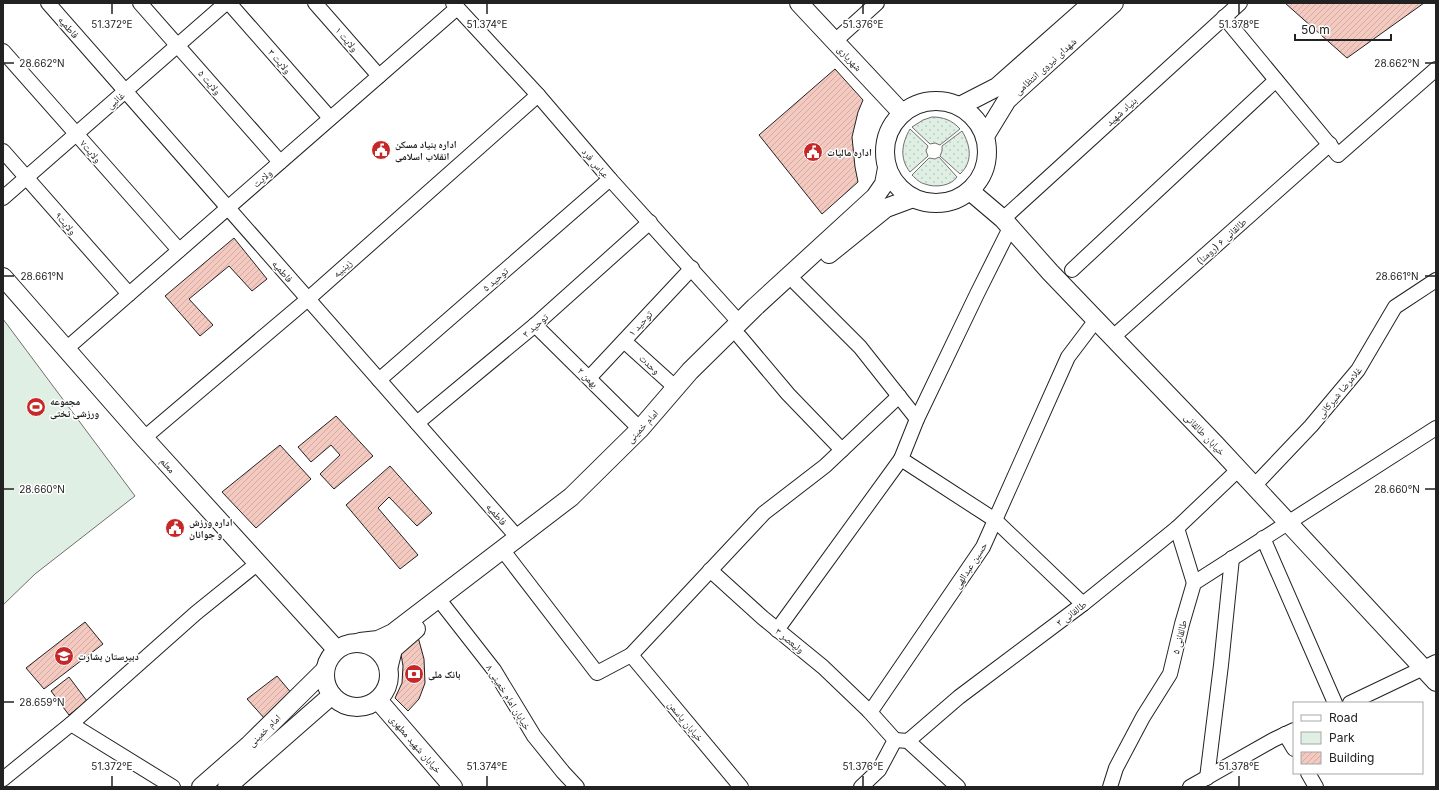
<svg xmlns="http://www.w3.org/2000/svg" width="1439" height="790" font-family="Inter,'Noto Naskh Arabic',sans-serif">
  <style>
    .grass { fill: url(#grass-dots); stroke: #6f6f6f }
    .green { fill: #e0efe3; stroke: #6f6f6f }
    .building { fill: url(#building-hatch); stroke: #222 }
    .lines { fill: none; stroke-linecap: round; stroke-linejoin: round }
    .minor-casing { stroke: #222; stroke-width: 16 }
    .major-casing { stroke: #222; stroke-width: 20 }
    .minor { stroke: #fff; stroke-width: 14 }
    .major { stroke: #fff; stroke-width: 18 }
    .ticks { fill: none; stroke: #222; stroke-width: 1.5 }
    .labels { text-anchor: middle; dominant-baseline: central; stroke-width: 3; stroke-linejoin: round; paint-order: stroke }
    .street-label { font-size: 10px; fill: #222; stroke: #fff }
    .poi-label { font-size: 10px; font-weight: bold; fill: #222; stroke: #fff; text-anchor: start }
    .ticks-label { font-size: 10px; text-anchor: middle; fill: #222; stroke: #fff; stroke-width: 3; stroke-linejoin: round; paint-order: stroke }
  </style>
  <defs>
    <pattern id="grass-dots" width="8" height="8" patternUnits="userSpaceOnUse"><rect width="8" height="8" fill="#e0efe3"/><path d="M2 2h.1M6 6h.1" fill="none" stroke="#c0cdc2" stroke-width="1.8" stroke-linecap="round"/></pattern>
    <pattern id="building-hatch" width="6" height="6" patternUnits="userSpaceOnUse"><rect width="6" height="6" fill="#f3c9c0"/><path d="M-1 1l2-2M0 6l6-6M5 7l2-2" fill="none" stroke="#d0aca5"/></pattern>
  </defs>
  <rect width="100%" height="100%" fill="#fff"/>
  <g class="grass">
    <path d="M932,117c11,0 20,3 28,12l-20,16 -5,-2 -5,1 -18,-17 11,-7z"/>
    <path d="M910,129l18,17 -2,5 2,5 -18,16c-11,-14 -8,-29 0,-43z"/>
    <path d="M962,131c9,15 11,31 -2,43l-20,-18 2,-5v-5z"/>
    <path d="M939,157l18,20c-6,9 -22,11 -32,7 -5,-1 -9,-5 -13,-9l17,-17 6,1z"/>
  </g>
  <path class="green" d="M3,319l132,177 -100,78 -32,31z"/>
  <g class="building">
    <path d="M1285,3h139l-77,55z"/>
    <path d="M835,69l28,31 -5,12 -6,25 3,30 3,15 -36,32 -63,-79z"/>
    <path d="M234,238l33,41 -15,12 -23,-25 -40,33 24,26 -13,11 -35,-40z"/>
    <path d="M336,416l37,40 -39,33 -14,-15 20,-19 -9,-10 -20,17 -13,-15z"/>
    <path d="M280,445l31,34 -55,49 -34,-36z"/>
    <path d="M390,466l42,47 -15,13 -28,-29 -11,11 40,47 -18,14 -54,-64z"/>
    <path d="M85,622l18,22 -59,45 -18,-21z"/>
    <path d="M418,637l6,22 1,24 -6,16 -11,12 -13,-13 7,-15 1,-17 -3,-18z"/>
    <path d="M277,676l16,19 -28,24 -18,-20z"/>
    <path d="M69,677l18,24 -18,14 -18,-24z"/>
  </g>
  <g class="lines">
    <defs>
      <g id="minor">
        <path d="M48,3l470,535"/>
        <path d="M140,3l140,159"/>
        <path d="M229,3l101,115"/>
        <path d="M315,3l64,73"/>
        <path d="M453,3l85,92 72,84 129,143"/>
        <path d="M1224,17l114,138 98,-86"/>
        <path d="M835,41l42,-38"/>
        <path d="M3,51l176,199"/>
        <path d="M3,151l126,143"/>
        <path d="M3,198l223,-195"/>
        <path d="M1003,219l237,-216"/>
        <path d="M1010,228l-33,66 -60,125 -16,40 94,61 88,84"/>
        <path d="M1072,270l204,-190"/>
        <path d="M796,283l64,64 57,72"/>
        <path d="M535,325l105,104"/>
        <path d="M740,337l48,57 54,56"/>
        <path d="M1113,337l217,-193"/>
        <path d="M624,341l52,47"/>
        <path d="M66,349l391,-341"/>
        <path d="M589,378l103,-110"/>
        <path d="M379,380l231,-201"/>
        <path d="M417,423l118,-98 115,-103"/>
        <path d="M144,438l164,-139 230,-204"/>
        <path d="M1254,486l57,-60 47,-56 37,-63 41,-27"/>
        <path d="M1177,528l17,55"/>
        <path d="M1263,538l72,165"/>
        <path d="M508,557l89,116 34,-18 133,-142 61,-47 74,-70"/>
        <path d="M710,570l53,48 60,49 46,44"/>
        <path d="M444,606l50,64 40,66 29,36 14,15"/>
        <path d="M777,630l124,-171"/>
        <path d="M631,655l110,132"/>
        <path d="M1350,703l86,-41"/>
        <path d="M71,724l102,63"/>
        <path d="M1285,734l9,15"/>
        <path d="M895,740l13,1 51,-44 124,-93 94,-76 62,-59"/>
        <path d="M908,741l50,46"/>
        <path d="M1308,773l8,14"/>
        <path d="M1207,778l14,-113 11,-107"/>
        <path d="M3,779l68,-55 125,-111 62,-50"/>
        <path d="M861,787l18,-17 16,-30 -26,-29 4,-3 110,-161 85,-190 28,-37"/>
        <path d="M1110,787l6,-19 27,-51 27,-43 12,-50 12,-41 242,-155"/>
        <path d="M1190,787l83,-47 21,-10"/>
      </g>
      <g id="major">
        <path d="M799,3l103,110"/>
        <circle cx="936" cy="152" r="51"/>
        <path d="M960,106l37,-19 95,-84"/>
        <path d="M985,136l22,-36 107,-97"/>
        <path d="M970,191l33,28 47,53 166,173 220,237"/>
        <path d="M829,254l57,-46 27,-10"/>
        <path d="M3,277l141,161 192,211"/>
        <path d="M360,642l18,-2 15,-7 178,-136 69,-68 50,-58 65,-64 120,-110 9,-13 3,-16"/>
        <circle cx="357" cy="675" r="32"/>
        <path d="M389,665l4,-16 23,-20"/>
        <path d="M378,700l75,87"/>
        <path d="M201,787l48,-42 75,-74"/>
        <path d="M227,787l105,-92"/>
      </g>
    </defs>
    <use href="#minor" class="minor-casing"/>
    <use href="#major" class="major-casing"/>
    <use href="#minor" class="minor"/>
    <use href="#major" class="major"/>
  </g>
  <path class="ticks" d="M112,4v10M487,4v10M863,4v10M1239,4v10M4,63h10M1425,63h10M4,276h10M1425,276h10M4,489h10M1425,489h10M4,702h10M112,776v10M487,776v10M863,776v10M1239,776v10"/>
  <defs>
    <symbol id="civic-disc" viewBox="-11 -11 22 22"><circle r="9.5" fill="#c62828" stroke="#fff"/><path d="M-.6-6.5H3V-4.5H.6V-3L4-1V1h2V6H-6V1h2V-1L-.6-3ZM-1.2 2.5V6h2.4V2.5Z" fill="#fff"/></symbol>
    <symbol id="stadium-disc" viewBox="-11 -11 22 22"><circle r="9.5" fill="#c62828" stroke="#fff"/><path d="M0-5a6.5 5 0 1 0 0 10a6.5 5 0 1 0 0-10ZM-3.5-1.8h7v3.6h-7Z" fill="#fff"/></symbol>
    <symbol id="school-disc" viewBox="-11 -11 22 22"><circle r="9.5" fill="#c62828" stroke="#fff"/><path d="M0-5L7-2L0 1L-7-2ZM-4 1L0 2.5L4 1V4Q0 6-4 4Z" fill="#fff"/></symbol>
    <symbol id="bank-disc" viewBox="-11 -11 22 22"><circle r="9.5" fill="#c62828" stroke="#fff"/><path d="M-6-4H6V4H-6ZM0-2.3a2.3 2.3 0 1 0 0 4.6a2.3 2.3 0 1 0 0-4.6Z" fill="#fff"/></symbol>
  </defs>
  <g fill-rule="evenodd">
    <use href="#civic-disc" x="370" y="139" width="22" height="22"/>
    <use href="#civic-disc" x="802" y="141" width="22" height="22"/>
    <use href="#stadium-disc" x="25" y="396" width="22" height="22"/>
    <use href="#civic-disc" x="164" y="517" width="22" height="22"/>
    <use href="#school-disc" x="53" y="645" width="22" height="22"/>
    <use href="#bank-disc" x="403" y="663" width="22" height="22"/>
  </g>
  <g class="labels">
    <g class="street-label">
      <text transform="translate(69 27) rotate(49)">فاطمیه</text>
      <text transform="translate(347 39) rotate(49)">ولایت ۱</text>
      <text transform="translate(850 58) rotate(47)">شهریاری</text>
      <text transform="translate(280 61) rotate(49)">ولایت ۳</text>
      <text transform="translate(1045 66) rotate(-42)">شهدای نیروی انتظامی</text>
      <text transform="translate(210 82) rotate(49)">ولایت ۵</text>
      <text transform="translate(115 100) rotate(-41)">غائبی</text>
      <text transform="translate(1121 111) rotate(-42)">بنیاد شهید</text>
      <text transform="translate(91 151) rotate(49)">ولایت۷</text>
      <text transform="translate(596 163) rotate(49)">عباس فرد</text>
      <text transform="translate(262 178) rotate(-41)">ولایت</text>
      <text transform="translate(66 223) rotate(49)">ولایت۹</text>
      <text transform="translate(1221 241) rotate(-42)">طالقانی ۶ (رومنا)</text>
      <text transform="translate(342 268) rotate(-42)">زینبیه</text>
      <text transform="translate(283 271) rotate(49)">فاطمیه</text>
      <text transform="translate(495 279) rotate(-41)">توحید ۵</text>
      <text transform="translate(640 323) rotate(-47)">توحید ۱</text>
      <text transform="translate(535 325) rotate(-41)">توحید ۳</text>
      <text transform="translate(650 364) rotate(42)">وحدت</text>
      <text transform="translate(588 377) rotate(45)">بهمن ۲</text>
      <text transform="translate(1339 392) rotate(-50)">غلامرضا شیرکانی</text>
      <text transform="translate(642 426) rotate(-47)">امام خمینی</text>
      <text transform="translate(1205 434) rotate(46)">خیابان طالقانی</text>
      <text transform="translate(168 465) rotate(48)">معلم</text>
      <text transform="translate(497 514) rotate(49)">فاطمیه</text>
      <text transform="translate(970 565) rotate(-57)">حسین عبدالهی</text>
      <text transform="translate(1071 613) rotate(-37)">طالقانی ۳</text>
      <text transform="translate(1179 637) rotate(-76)">طالقانی ۵</text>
      <text transform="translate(790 640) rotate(39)">ولیعصر ۳</text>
      <text transform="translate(509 697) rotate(58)">خیابان امام خمینی ۸</text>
      <text transform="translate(686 721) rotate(50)">خیابان یاسمن</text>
      <text transform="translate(264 730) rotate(-44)">امام خمینی</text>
      <text transform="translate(416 744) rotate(49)">خیابان شهید مطهری</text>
    </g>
    <g class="poi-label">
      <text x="395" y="144">اداره بنیاد مسکن<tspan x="395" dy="12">انقلاب اسلامی</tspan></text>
      <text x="827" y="152">اداره مالیات</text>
      <text x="50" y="401">مجموعه<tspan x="50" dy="12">ورزشی تختی</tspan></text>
      <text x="189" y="522">اداره ورزش<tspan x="189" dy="12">و جوانان</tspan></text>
      <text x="78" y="656">دبیرستان بشارت</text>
      <text x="428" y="674">بانک ملی</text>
    </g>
  </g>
  <g class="ticks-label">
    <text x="112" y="28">51.372°E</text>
    <text x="487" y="28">51.374°E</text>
    <text x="863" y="28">51.376°E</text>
    <text x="1239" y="28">51.378°E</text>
    <text x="42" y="67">28.662°N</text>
    <text x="1397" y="67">28.662°N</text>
    <text x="42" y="280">28.661°N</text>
    <text x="1397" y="280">28.661°N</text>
    <text x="42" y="493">28.660°N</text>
    <text x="1397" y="493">28.660°N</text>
    <text x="42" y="706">28.659°N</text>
    <text x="112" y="770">51.372°E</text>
    <text x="487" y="770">51.374°E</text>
    <text x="863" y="770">51.376°E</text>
    <text x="1239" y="770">51.378°E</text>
  </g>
  <rect width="1439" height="790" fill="none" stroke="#222222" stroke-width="8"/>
  <rect x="1293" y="702" width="130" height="72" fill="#ffffff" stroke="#a7a7a7"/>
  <rect x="1301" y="715" width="20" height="6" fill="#ffffff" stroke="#a7a7a7"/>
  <text x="1329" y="722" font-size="12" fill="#222222">Road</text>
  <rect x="1301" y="732" width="20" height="12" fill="#e0efe3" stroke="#a7a7a7"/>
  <text x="1329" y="742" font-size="12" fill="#222222">Park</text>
  <rect x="1301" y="752" width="20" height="12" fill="url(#building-hatch)" stroke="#a7a7a7"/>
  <text x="1329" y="762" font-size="12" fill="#222222">Building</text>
  <path d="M1295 34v6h96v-6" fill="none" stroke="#222222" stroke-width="2"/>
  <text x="1301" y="34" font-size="12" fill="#222222" stroke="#ffffff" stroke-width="3" paint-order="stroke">50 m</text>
</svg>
